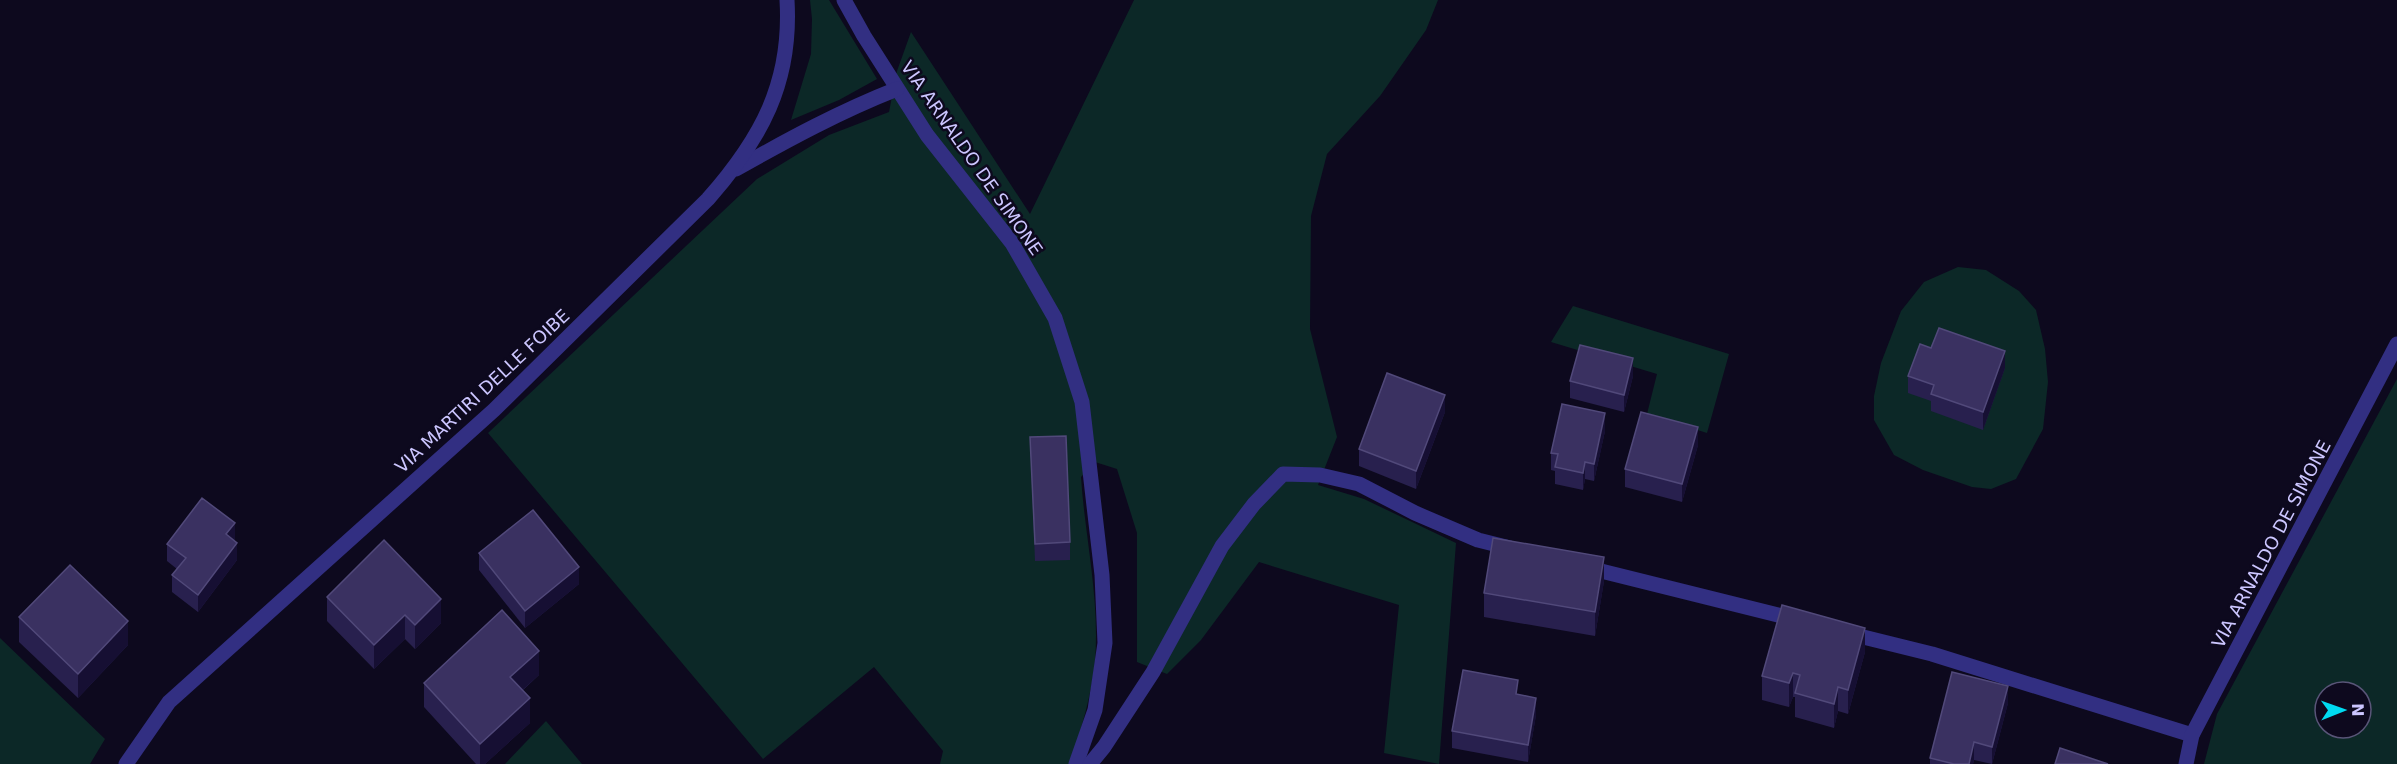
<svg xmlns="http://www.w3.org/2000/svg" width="2397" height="764" font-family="'DejaVu Sans',sans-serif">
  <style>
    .green { fill: #0c2827; fill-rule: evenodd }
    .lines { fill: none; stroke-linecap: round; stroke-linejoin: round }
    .minor { stroke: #322f82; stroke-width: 15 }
    .wall { fill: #28204e }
    .shaded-wall { fill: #160f33 }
    .building { fill: #3a3161; stroke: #51497a; stroke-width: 1.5 }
    .labels { text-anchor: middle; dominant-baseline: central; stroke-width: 5; stroke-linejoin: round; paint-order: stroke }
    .street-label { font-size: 18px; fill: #ccc6ff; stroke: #0d091e }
  </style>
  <rect width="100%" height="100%" fill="#0d091e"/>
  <g class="green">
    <path d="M810,0h19l48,79 -38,21 -48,20 20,-66 1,-35z"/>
    <path d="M1134,0h304l-12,30 -46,66 -53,58 -16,62 -1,113 27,108 -19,48 46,14 92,44 -17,221 -55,-11 15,-148 -140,-43 -58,78 -34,34 -30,-12v-129l-20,-64 -22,-7 -14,15c4,61 19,122 14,184 -3,34 -15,70 -24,103h-131l3,-13 -69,-84 -111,92 -275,-326 269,-254 72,-44 60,-23 8,-41 14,-39 119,182z"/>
    <path d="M1958,267l28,3 33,21 17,19 9,39 3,33 -5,47 -27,50 -25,10 -19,-2 -49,-17 -29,-15 -20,-35v-24l7,-33 20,-52 23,-29z"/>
    <path d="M1573,306l156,48 -22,79 -60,-19 10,-40 -106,-32z"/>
    <path d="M2397,379v385h-193l13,-50zM2325,692h36v36h-36z"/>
    <path d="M0,638l105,101 -15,25h-90z"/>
    <path d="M546,721l36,43h-77z"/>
  </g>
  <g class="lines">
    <g class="minor">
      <path d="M844,0l20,36 63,99 85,108 43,75 27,84 20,173 3,68 -10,67 -19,54"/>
      <path d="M736,169c53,-30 105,-58 161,-80"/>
      <path d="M1585,567l213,53"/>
      <path d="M1847,633l85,21 260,81"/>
      <path d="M126,764l43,-62 325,-292 214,-211c53,-60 84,-116 79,-199"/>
      <path d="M1090,764l14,-17 49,-75 69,-126 32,-42 29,-30 37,1 39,9 56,29 63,27 32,8"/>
      <path d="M2186,764l6,-29 205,-391"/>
    </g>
  </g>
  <g class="wall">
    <path d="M1931,348l74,20 -22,62 -52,-19v-10l-23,-8v-17z"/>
    <path d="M1633,376l-9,36 -54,-14v-17z"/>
    <path d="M1445,412l-29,77 -57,-23v-17z"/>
    <path d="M1605,431l-11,50 -9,-2 -2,11 -28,-6v-13l-4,-1v-17z"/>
    <path d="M1030,437l40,105v18l-35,1z"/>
    <path d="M1698,445l-16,57 -57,-15v-18z"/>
    <path d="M235,541l2,19 -39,52 -26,-20v-17l5,-6 -10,-8v-17z"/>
    <path d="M479,553l100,31 -54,44 -46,-58z"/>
    <path d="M1604,581l-9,55 -111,-19v-24z"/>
    <path d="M327,597l114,26 -26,26 -10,-10 -31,30 -47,-48z"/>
    <path d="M19,617l109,28 -50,53 -59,-56z"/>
    <path d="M1865,652l-17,62 -10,-3 -4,17 -39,-11v-20h-2l-4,10 -27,-7v-24z"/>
    <path d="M539,675l-16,15 7,33 -45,41h-9l-52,-57v-24z"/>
    <path d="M1518,695l18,20 -8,47 -76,-14v-17z"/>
    <path d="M2008,703l-16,61 -18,-4 -1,4h-43v-6z"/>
  </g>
  <g class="shaded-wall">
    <path d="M2005,351v17l-22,62v-18z"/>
    <path d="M1633,358v18l-9,36v-17z"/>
    <path d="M1445,395v17l-29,77v-18z"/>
    <path d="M1605,413v18l-11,50v-17z"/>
    <path d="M1698,427v18l-16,57v-18z"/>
    <path d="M1585,462v17l-2,11v-17z"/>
    <path d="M235,523v18l-9,-7z"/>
    <path d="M237,543v17l-39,52v-17z"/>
    <path d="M1604,557v24l-9,55v-24z"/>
    <path d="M579,567v17l-54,44v-17z"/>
    <path d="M441,599v24l-26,26v-24z"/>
    <path d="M405,615v24l-31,30v-24z"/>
    <path d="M128,621v24l-50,53v-24z"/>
    <path d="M1865,628v24l-17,62v-24z"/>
    <path d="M539,651v24l-29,26v-24z"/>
    <path d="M1793,673v24l-4,10v-24z"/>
    <path d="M2008,686v17l-16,61v-17z"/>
    <path d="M1838,687v24l-4,17v-24z"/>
    <path d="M530,698v25l-45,41h-5v-20z"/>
    <path d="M1536,698v17l-8,47v-17z"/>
    <path d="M1974,742v18l-1,4h-4z"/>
  </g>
  <g class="building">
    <path d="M1939,328l66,23 -22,61 -52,-18 3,-9 -26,-9 12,-32 11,4z"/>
    <path d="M1580,345l53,13 -9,37 -54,-14z"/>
    <path d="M1387,373l58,22 -29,76 -57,-22z"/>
    <path d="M1562,404l43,9 -11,51 -9,-2 -2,11 -28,-6 3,-13 -7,-1z"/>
    <path d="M1641,412l57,15 -16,57 -57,-15z"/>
    <path d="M1066,436l4,106 -35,2 -5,-107z"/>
    <path d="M202,498l33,25 -9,11 11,9 -39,52 -26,-20 14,-17 -19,-14z"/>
    <path d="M533,510l46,57 -54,44 -46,-58z"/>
    <path d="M1493,538l111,19 -9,55 -111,-19z"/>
    <path d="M384,540l57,59 -26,26 -10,-10 -31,30 -47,-48z"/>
    <path d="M70,565l58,56 -50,53 -59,-57z"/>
    <path d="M1782,605l83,23 -17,62 -10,-3 -4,17 -39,-11 5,-18 -7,-2 -4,10 -27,-7z"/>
    <path d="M502,610l37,41 -29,26 20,21 -50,46 -56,-61z"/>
    <path d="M1463,670l55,10 -2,14 20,4 -8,47 -76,-14z"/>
    <path d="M1952,672l56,14 -16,61 -18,-5 -5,22h-15l-24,-6z"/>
    <path d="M2060,748l48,16h-53z"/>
  </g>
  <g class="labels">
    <g class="street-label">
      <text transform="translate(972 158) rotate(55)">VIA ARNALDO DE SIMONE</text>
      <text transform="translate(482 391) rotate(-43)">VIA MARTIRI DELLE FOIBE</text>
      <text transform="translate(2271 544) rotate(-62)">VIA ARNALDO DE SIMONE</text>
    </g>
  </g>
  <g transform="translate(2343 710) rotate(89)"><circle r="28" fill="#0d091e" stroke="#595578" stroke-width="1.5"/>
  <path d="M0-4.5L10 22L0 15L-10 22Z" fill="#00daf1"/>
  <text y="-9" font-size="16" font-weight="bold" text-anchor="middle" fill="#ccc6ff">N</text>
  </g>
</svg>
